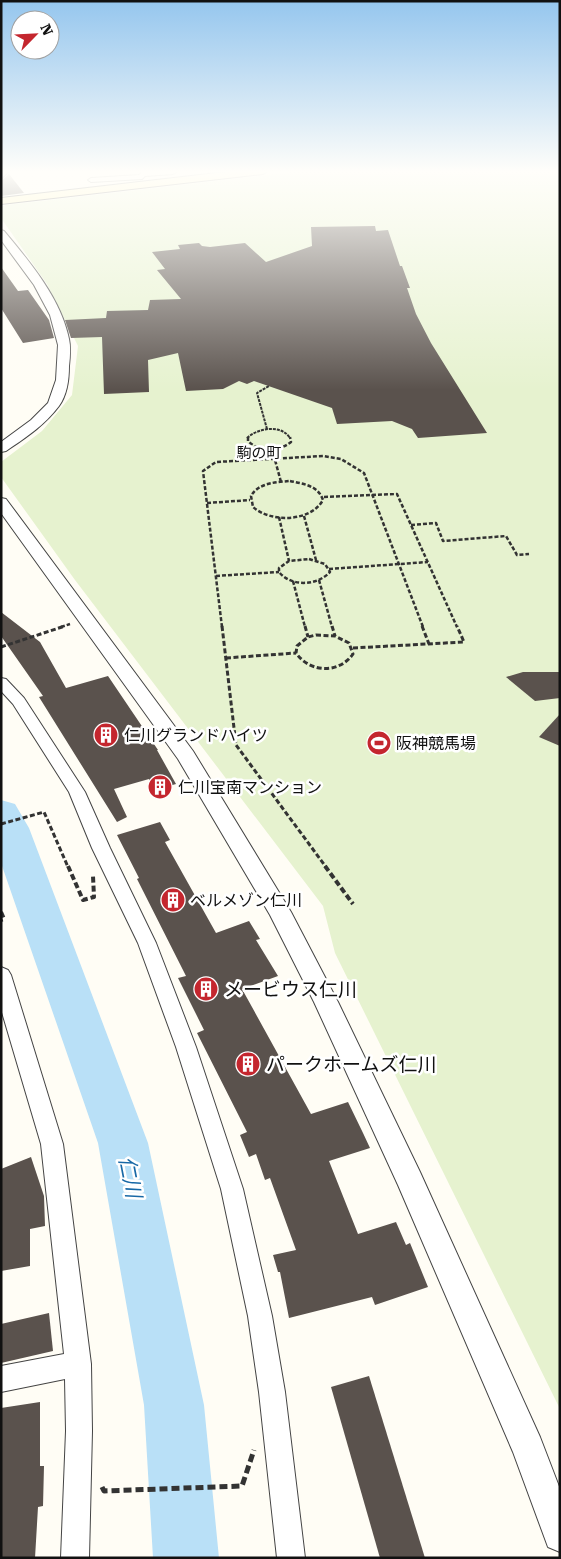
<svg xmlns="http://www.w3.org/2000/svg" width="561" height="1559" font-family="'Roboto Serif','Noto Sans JP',serif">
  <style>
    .pitch { fill: #e6f2cf }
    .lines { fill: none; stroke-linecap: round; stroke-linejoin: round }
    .river { fill: #b9e0f7; fill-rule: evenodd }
    .building { fill: #5a524d }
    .minor-casing { stroke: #444; stroke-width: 2 }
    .tertiary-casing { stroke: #444; stroke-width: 2 }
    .secondary-casing { stroke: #333; stroke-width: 2 }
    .path-far4 { stroke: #333; stroke-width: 2; stroke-dasharray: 3 1; stroke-linecap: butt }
    .path-far3 { stroke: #333; stroke-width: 2.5; stroke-dasharray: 4 2; stroke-linecap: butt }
    .path-far2 { stroke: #333; stroke-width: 3; stroke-dasharray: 5 2.5; stroke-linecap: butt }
    .path-far1 { stroke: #333; stroke-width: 4; stroke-dasharray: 6 3; stroke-linecap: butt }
    .path { stroke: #333; stroke-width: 5; stroke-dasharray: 8 4; stroke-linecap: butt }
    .minor { fill: #fff; fill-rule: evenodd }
    .tertiary { fill: #fff; fill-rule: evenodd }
    .secondary { fill: #fff6b0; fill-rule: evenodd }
    .labels { text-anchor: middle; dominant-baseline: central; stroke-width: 5; stroke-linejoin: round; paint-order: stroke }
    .far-neighbourhood-label { font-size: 15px; fill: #111; stroke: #fff }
    .poi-label { font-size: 16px; fill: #111; stroke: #fff; text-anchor: start }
    .near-poi-label { font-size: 19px; fill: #111; stroke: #fff; text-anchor: start }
    .near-water-label { font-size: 21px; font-style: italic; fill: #1768a6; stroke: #fff }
  </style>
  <rect width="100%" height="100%" fill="#fffdf5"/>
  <path class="pitch" d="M302,171h258v1238l-225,-456 -12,-47 -248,-326 -74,-103v-15l41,-31 30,-36 6,-49 -31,-62 -46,-66v-11l5,-2z"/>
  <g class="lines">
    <path class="river" d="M1,800l14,4 14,24 119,315 56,262 15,153h-66l-9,-153 -46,-262 -97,-280z"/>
  </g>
  <g class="building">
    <path d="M9,174l15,19 -23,3v-15z"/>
    <path d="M375,226l1,5 12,-1 12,36h2l8,22h-3l9,26 15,29 56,90 -69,5 -6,-9 -20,-8 -55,3 -5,-16 -78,-27 -7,3 -8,-3 -16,8 -37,2 -8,-38 -30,7 1,32 -45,2 -2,-57 -31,1 -6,-18 41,-2 1,-7 41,-1 2,-10 31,-1 -24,-29 8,-1 -13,-17 28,-3 -2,-4 21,-2 3,3 8,1 35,-4 21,19 46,-16 -1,-19z"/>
    <path d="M1,267l17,24 10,-1 21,30 5,18 -31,5 -22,-35z"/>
    <path d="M1,612l39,30 26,46 42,-12 50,74h-1l19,34 -21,6 -6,-11 -35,10 13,28 -10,5 -78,-125 4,-1 -42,-60z"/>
    <path d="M523,672h37v26l-25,3 -29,-24z"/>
    <path d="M560,714v32l-21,-9z"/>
    <path d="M160,822l10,18 -5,2 51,91 33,-12 11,18 -4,1 22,36 -36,13 69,125 37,-12 15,31 7,15 -41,13 29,73 38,-12 10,23 4,-2 18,44 -53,18 -3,-8 -83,21 -9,-46h-2l-5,-17 23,-5 -26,-72 -5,2 -9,-26 -7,3 -9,-22 7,-3 -50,-99 7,-3 -26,-52 8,-2 -49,-97 2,-1 -22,-43z"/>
    <path d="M31,1157l13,39 1,30 -15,3v37l-29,5v-102z"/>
    <path d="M49,1313l4,38 -52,12v-39z"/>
    <path d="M369,1376l56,182h-45l-49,-171z"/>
    <path d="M40,1402v64h4l-1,40 -5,1 -3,51h-34v-150z"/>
  </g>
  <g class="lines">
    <defs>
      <g id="minor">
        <path d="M1,171l7,1 -7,7z"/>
        <path d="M142,172h34l-3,2 -28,2 -3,3 -51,3 -3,-2 3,-2 48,-3z"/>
        <path d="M1,678l5,1 18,19 61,94 25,56 46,95 40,104 47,142 29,127 13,76 20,166h-28l-18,-166 -11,-76 -27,-127 -45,-142 -38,-104 -46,-95 -23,-56 -56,-88 -12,-13z"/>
        <path d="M1,967l7,3 3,5 52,169 28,220 1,67 -3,127h-28l5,-127 -1,-52 -64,13v-26l63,-12 -23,-210 -40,-135z"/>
      </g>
      <g id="tertiary">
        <path d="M1,230l3,1c26,31 57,68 65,108 2,9 1,18 0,27 0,14 -2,29 -10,40 -14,19 -34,32 -53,45l-5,1v-10l30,-22 17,-17 8,-23 2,-35 -8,-30 -16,-30 -33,-45z"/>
        <path d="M1,498l5,1 187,252 98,161 47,90 82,170 120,265 20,52v63l-12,-5 -35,-95 -115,-267 -84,-183 -44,-87 -92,-156 -177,-246z"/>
      </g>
      <path id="secondary" d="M234,171h33l-4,3 -262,30v-6z"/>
    </defs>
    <use href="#minor" class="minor-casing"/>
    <use href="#tertiary" class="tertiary-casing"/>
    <use href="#secondary" class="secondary-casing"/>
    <g class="path-far4">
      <path d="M267,429l-10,-36 12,-7"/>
      <path d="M247,438c11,-10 34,-14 43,0"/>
    </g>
    <g class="path-far3">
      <path d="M248,437v4c12,12 30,11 43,1l-1,-5"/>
      <path d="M272,449l9,33"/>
      <path d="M290,481c13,3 28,4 33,19 -12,22 -52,23 -70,7l-2,-11c7,-13 25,-14 39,-15z"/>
      <path d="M324,497l73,-3 60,133"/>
      <path d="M207,503l43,-3"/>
      <path d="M304,516l12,44"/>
      <path d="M279,517l10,44"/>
      <path d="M411,525l25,-2 7,18 63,-5 11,19 12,-1"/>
      <path d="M309,559l16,5 5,8c-13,14 -39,15 -51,0v-4l10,-7z"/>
      <path d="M329,569l99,-7"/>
      <path d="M216,576l63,-4"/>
      <path d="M319,580l13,47"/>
      <path d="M293,581l12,46"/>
      <path d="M61,627l9,-3"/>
      <path d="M222,627l-19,-156 13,-9 107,-6 18,3 23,14 59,154"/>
    </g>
    <g class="path-far2">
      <path d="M222,626l14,119 90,122"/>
      <path d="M305,626l3,11"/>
      <path d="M332,626l3,10"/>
      <path d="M422,626l7,18"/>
      <path d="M316,635l19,1 14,7 4,11c-14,20 -43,19 -57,-1l1,-7 11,-9z"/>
      <path d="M1,647l64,-21"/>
      <path d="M353,648l111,-6 -7,-16"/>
      <path d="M226,658l70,-5"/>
      <path d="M1,824l43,-12 24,55"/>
    </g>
    <g class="path-far1">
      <path d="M68,866l15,34 11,-3 -1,-21"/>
      <path d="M325,866l28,38"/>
      <path d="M1,912l3,7 -3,1"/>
    </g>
    <path class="path" d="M102,1487l2,4 138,-5 12,-36"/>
    <use href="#minor" class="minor"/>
    <use href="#tertiary" class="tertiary"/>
    <use href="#secondary" class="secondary"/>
  </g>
  <linearGradient id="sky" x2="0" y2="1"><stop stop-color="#95c6ee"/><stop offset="0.44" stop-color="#fffefa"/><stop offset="1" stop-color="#fffefa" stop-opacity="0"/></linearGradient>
  <rect width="561" height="390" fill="url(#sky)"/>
  <defs>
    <symbol id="building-disc" viewBox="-11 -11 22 22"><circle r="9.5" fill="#c4262e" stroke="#fff"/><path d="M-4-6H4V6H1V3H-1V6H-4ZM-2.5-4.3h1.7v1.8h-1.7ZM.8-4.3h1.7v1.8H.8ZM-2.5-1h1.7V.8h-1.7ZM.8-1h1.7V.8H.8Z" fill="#fff"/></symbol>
    <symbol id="stadium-disc" viewBox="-11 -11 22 22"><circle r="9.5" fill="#c4262e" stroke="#fff"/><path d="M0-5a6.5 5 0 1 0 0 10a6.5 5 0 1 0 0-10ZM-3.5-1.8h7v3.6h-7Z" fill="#fff"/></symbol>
  </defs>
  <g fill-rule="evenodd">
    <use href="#building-disc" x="92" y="721" width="28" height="28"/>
    <use href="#stadium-disc" x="365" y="729" width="28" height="28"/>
    <use href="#building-disc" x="146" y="773" width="28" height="28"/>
    <use href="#building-disc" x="159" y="886" width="28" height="28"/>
    <use href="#building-disc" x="192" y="975" width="28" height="28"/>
    <use href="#building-disc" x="234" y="1050" width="28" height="28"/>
  </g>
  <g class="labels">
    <g class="far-neighbourhood-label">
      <text x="259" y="453">駒の町</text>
    </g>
    <g class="poi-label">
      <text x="124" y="735">仁川グランドハイツ</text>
      <text x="396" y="743">阪神競馬場</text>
      <text x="178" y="787">仁川宝南マンション</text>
      <text x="190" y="900">ベルメゾン仁川</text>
    </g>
    <g class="near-poi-label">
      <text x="224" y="989">メービウス仁川</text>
      <text x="266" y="1064">パークホームズ仁川</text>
    </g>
    <g class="near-water-label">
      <text transform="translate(130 1177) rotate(79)">仁川</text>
    </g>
  </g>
  <rect width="561" height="1559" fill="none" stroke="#111111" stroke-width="5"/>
  <g transform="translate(35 35) rotate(66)"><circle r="24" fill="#ffffff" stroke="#a0a0a0"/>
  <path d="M0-4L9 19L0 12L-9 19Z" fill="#c4262e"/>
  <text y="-8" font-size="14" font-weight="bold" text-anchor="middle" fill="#111111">N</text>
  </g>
</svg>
